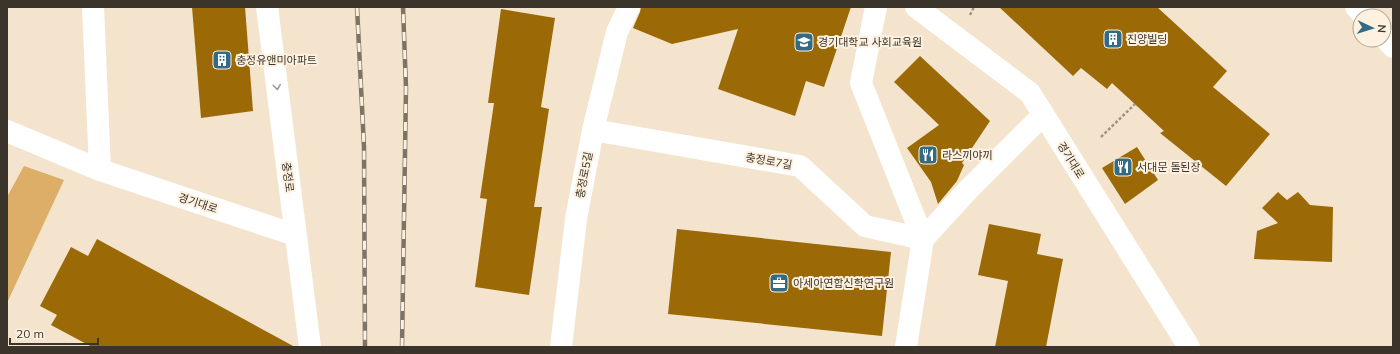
<svg xmlns="http://www.w3.org/2000/svg" width="1400" height="354" font-family="Mulish,'Noto Sans KR',sans-serif">
  <style>
    .green { fill: #ddae67 }
    .building { fill: #9b6a07 }
    .lines { fill: none; stroke-linecap: round; stroke-linejoin: round }
    .path { stroke: #a09584; stroke-width: 2.5; stroke-dasharray: 3 2; stroke-linecap: butt }
    .minor { stroke: #fff; stroke-width: 22 }
    .major { stroke: #fff; stroke-width: 22 }
    .rail-casing { stroke: #7e7466; stroke-width: 4.5 }
    .rail { stroke: #fef1df; stroke-width: 3; stroke-dasharray: 9; stroke-linecap: butt }
    .oneway { stroke: #9c9a95 }
    .labels { text-anchor: middle; dominant-baseline: central; stroke-width: 4; stroke-linejoin: round; paint-order: stroke }
    .poi-label { font-size: 11px; fill: #3a342b; stroke: #fef1df; text-anchor: start }
    .street-label { font-size: 11px; fill: #3a342b; stroke: #fef1df }
  </style>
  <rect width="100%" height="100%" fill="#f4e4cd"/>
  <path class="green" d="M24,166l40,14 -57,123v-106z"/>
  <g class="building">
    <path d="M192,7h53l8,104 -52,7z"/>
    <path d="M641,7h210l-27,80 -18,-6 -11,35 -77,-27 20,-60 -66,15 -39,-16 7,-16z"/>
    <path d="M999,7h158l70,64 -14,16 57,47 -44,52 -66,-53 4,-2 -52,-48 -5,6 -26,-21 -8,8z"/>
    <path d="M501,9l54,9 -14,89 8,2 -15,98h8l-13,88 -54,-8 12,-88 -7,-1 14,-95h-6z"/>
    <path d="M920,56l70,65 -28,42 2,2 -7,16 -19,23 -7,-22 -24,-34 32,-23 -45,-43z"/>
    <path d="M1137,147l21,33 -33,24 -23,-36z"/>
    <path d="M1278,192l9,8 11,-8 12,13 23,2 -1,55 -78,-3 3,-28 21,-8 -16,-15z"/>
    <path d="M989,224l52,10 -4,20 26,5 -17,88h-51l13,-66 -30,-6z"/>
    <path d="M677,229l214,23 -9,84 -214,-22z"/>
    <path d="M97,239l198,108h-203l-41,-22 6,-10 -17,-9 31,-59 17,9z"/>
  </g>
  <g class="lines">
    <g class="path">
      <path d="M970,15l4,-8"/>
      <path d="M1101,137l34,-33"/>
    </g>
    <g class="minor">
      <path d="M93,7l7,163"/>
      <path d="M267,7l43,340"/>
      <path d="M876,7l-15,76 62,156"/>
      <path d="M1356,7l8,9"/>
      <path d="M1384,37l9,10"/>
      <path d="M593,130l207,36 65,60 58,13"/>
      <path d="M7,131l93,39 195,65"/>
      <path d="M561,347l15,-128 17,-89 24,-98 12,-25"/>
      <path d="M906,347l17,-108 45,-49 75,-75"/>
    </g>
    <path class="major" d="M916,7l114,86 159,254"/>
    <defs>
      <g id="rail">
        <path d="M357,7l7,140 1,200"/>
        <path d="M402,347l4,-259 -3,-81"/>
      </g>
    </defs>
    <use href="#rail" class="rail-casing"/>
    <use href="#rail" class="rail"/>
  </g>
  <defs><path id="oneway-chevron" d="M-2-3.5L2.5 0L-2 3.5" fill="none" stroke-width="1.6" stroke-linecap="round" stroke-linejoin="round"/></defs>
  <use class="oneway" href="#oneway-chevron" transform="translate(277 87) rotate(83)"/>
  <defs>
    <symbol id="building-square" viewBox="-11 -11 22 22"><rect x="-9" y="-9" width="18" height="18" rx="4" fill="#336b85" stroke="#fef1df"/><path d="M-4-6H4V6H1V3H-1V6H-4ZM-2.5-4.3h1.7v1.8h-1.7ZM.8-4.3h1.7v1.8H.8ZM-2.5-1h1.7V.8h-1.7ZM.8-1h1.7V.8H.8Z" fill="#fff"/></symbol>
    <symbol id="university-square" viewBox="-11 -11 22 22"><rect x="-9" y="-9" width="18" height="18" rx="4" fill="#336b85" stroke="#fef1df"/><path d="M0-5L7-2L0 1L-7-2ZM-4 1L0 2.5L4 1V4Q0 6-4 4Z" fill="#fff"/></symbol>
    <symbol id="restaurant-square" viewBox="-11 -11 22 22"><rect x="-9" y="-9" width="18" height="18" rx="4" fill="#336b85" stroke="#fef1df"/><path d="M-5-6h1v4h1v-4h1v4h1v-4h1v5L-1.5 .5V6h-2V.5L-5-1ZM5-6V6H3V1.5H1.5Q1.5-4 5-6Z" fill="#fff"/></symbol>
    <symbol id="office-square" viewBox="-11 -11 22 22"><rect x="-9" y="-9" width="18" height="18" rx="4" fill="#336b85" stroke="#fef1df"/><path d="M-6-3h4V-5.5h4V-3h4V5H-6ZM-1-4.5V-3h2v-1.5ZM-6 0V1H6V0Z" fill="#fff"/></symbol>
  </defs>
  <g fill-rule="evenodd">
    <use href="#building-square" x="1102" y="28" width="22" height="22"/>
    <use href="#university-square" x="793" y="31" width="22" height="22"/>
    <use href="#building-square" x="211" y="49" width="22" height="22"/>
    <use href="#restaurant-square" x="917" y="144" width="22" height="22"/>
    <use href="#restaurant-square" x="1112" y="156" width="22" height="22"/>
    <use href="#office-square" x="768" y="272" width="22" height="22"/>
  </g>
  <g class="labels">
    <g class="poi-label">
      <text x="1127" y="39">진양빌딩</text>
      <text x="818" y="42">경기대학교 사회교육원</text>
      <text x="236" y="60">충정유앤미아파트</text>
      <text x="942" y="155">라스끼야끼</text>
      <text x="1137" y="167">서대문 돌된장</text>
      <text x="793" y="283">아세아연합신학연구원</text>
    </g>
    <g class="street-label">
      <text transform="translate(1071 160) rotate(58)">경기대로</text>
      <text transform="translate(769 161) rotate(10)">충정로7길</text>
      <text transform="translate(584 175) rotate(-79)">충정로5길</text>
      <text transform="translate(288 177) rotate(83)">충정로</text>
      <text transform="translate(198 203) rotate(18)">경기대로</text>
    </g>
  </g>
  <rect width="1400" height="354" fill="none" stroke="#3a342b" stroke-width="16"/>
  <g transform="translate(1372 28) rotate(94)"><circle r="19" fill="#fef1df" stroke="#b0a597"/>
  <path d="M0-3L7 15L0 10L-7 15Z" fill="#336b85"/>
  <text y="-6" font-size="11" font-weight="bold" text-anchor="middle" fill="#3a342b">N</text>
  </g>
  <path d="M10 338v6h88v-6" fill="none" stroke="#3a342b" stroke-width="2"/>
  <text x="16" y="338" font-size="12" fill="#3a342b" stroke="#fef1df" stroke-width="3" paint-order="stroke">20 m</text>
</svg>
